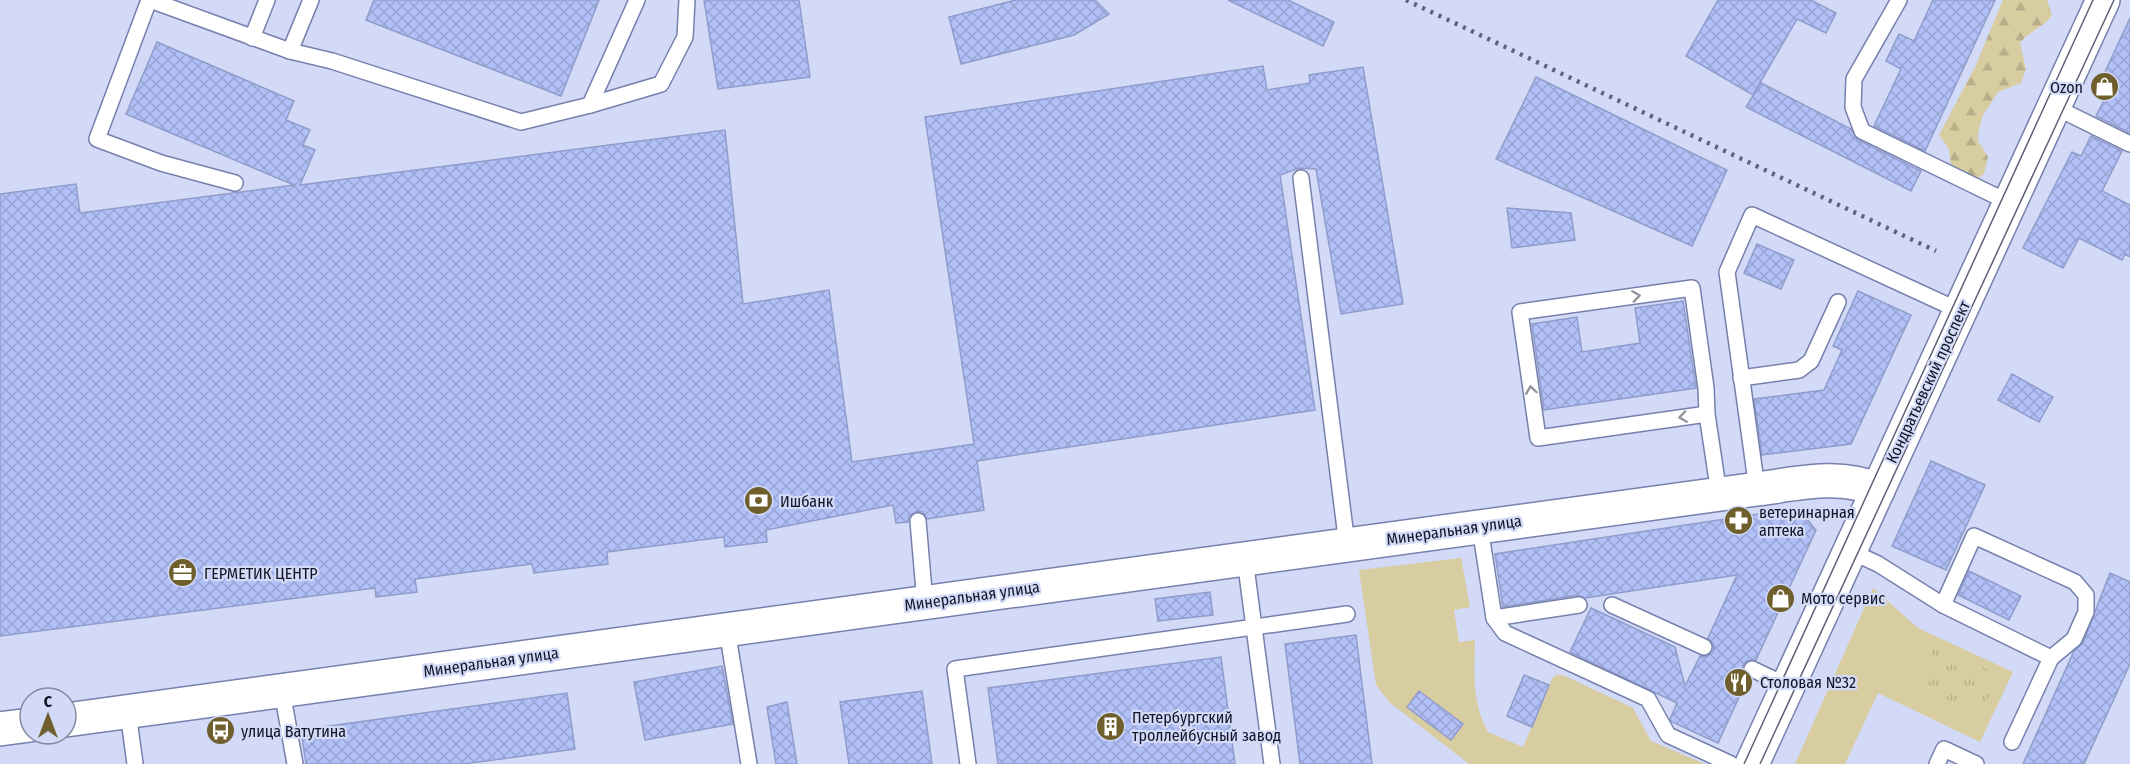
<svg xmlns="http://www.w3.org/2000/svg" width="2130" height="764" font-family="'Fira Sans Condensed',sans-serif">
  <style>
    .grass { fill: #d8cca1 }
    .forest { fill: url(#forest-firs) }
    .park { fill: url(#park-tufts) }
    .building { fill: url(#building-cross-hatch); stroke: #909cca; stroke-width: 1.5 }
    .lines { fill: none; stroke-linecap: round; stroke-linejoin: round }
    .service-casing { stroke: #7580ad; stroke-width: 18 }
    .tertiary-casing { stroke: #7580ad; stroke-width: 36 }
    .secondary-casing { stroke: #7580ad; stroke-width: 36 }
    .service { stroke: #fff; stroke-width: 15 }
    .tertiary { stroke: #fff; stroke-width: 33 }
    .secondary { stroke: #fff; stroke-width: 33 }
    .tram { stroke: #5d6278; stroke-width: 1.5 }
    .rail { stroke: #5d6278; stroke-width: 4.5; stroke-dasharray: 3 6; stroke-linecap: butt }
    .oneway { stroke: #93959d }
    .labels { text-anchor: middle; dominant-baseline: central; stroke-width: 4.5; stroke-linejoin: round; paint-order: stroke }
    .poi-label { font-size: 16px; fill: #101425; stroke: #d2daf8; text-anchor: start }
    .street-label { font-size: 16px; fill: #101425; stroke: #d2daf8 }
  </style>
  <defs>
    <pattern id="forest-firs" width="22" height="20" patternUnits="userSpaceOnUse" patternTransform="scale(1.5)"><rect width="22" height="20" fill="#d8cca1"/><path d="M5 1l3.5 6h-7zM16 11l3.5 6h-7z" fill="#b8ae8a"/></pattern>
    <pattern id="park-tufts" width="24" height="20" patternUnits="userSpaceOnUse" patternTransform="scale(1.5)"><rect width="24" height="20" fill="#d8cca1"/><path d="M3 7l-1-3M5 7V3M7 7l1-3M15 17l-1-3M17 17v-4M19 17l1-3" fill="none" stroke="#b8ae8a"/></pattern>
    <pattern id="building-cross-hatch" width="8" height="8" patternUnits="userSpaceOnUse" patternTransform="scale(1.5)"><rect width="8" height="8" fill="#b2c0f8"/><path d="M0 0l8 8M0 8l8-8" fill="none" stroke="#98a4d4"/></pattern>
  </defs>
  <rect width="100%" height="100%" fill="#d2daf8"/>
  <g class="grass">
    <path d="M1461,558l9,49 -16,3 5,32 16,-2c-1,32 -3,63 13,92l35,15 29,-68 4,-4h7l70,33 18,33 54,23h-236l-80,-62 -13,-17 -17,-115z"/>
    <path d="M1873,588l45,40 95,44 -33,70 -102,-49 -33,71h-50z"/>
  </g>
  <path class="forest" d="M2003,0h44l5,15c-8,13 -24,16 -32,28l6,26 -5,14 -23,9 -15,23 -5,18v8l10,16 -4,17 -7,5 -25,-4 -3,-26 -10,-14 36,-68z"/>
  <path class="park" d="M1935,645l64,30 -19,39 -63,-29z"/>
  <g class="building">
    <path d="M374,0h225l-38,96 -195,-76z"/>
    <path d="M704,0h95l11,77 -92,12z"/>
    <path d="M1016,0h79l14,14 -35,21 -113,29 -12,-47z"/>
    <path d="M1228,0h60l46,22 -11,24z"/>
    <path d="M1718,0h93l25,13 -10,20 -29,-14 -44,76 -67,-39z"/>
    <path d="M1933,0h62l-70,151 -51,-25 27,-57 -15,-8 13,-27 15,7z"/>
    <path d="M2130,18v115l-34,-17 12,-23 -11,-4z"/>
    <path d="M157,42l137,59 -8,19 24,10 -7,15 12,5 -15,35 425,-55 18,174 86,-14 23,172 122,-18 -49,-327 338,-51 4,24 43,-7 -1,-8 54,-8 40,237 -62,10 -25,-145 -17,-1 -19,7 35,235 -338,51 7,49 -57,9 -4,-7 -6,-1 -8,5 -1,6 -12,1 -3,-18 -127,25 1,12 -42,5 -1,-10 -117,15 1,12 -74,9 -2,-9 -117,15 2,13 -41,5 -1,-9 -375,48v-442l76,-10 4,29 214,-28 -168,-71z"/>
    <path d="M1536,77l191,93 -35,76 -196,-87z"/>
    <path d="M1761,83l90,46 7,11 63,31 -10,20 -165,-84z"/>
    <path d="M2091,136l31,15 -20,40 28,14v52l-5,-3 -3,6 -43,-22 -16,30 -40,-20 49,-96 9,4z"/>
    <path d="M1507,208l64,5 4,27 -63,8z"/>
    <path d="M1757,244l37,16 -13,29 -37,-16z"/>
    <path d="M1858,291l53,24 -60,129 -89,11 -8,-56 70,-9 18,-40 -9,-4z"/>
    <path d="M1683,301l13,87 -152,22 -12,-86 45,-7 5,35 58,-9 -5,-35z"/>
    <path d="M2012,374l41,23 -14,25 -41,-22z"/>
    <path d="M1931,461l54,24 -39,85 -54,-24z"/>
    <path d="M1798,508l18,22 -60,130 -9,1 -4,4 1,9 4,4 -30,65 -46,-21 -2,-3 7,-16 -107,-51 21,-44 84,39 10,39 15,-30 6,1 7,-5 1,-7 -6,-7 29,-63 -152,23 -7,-3 -75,12 -8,-53z"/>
    <path d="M1969,571l52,25 -12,24 -51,-25z"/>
    <path d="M2110,573l20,9v82l-46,100h-61l51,-113 9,-8z"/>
    <path d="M1210,592l3,23 -55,6 -3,-22z"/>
    <path d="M1356,635l16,129h-72l-15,-120z"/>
    <path d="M1221,657l14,107h-237l-10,-76z"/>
    <path d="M722,666l11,58 -88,16 -11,-58z"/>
    <path d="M1524,675l25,10 -17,42 -25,-11z"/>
    <path d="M922,691l10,73h-83l-9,-62z"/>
    <path d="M1419,691l44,33 -12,16 -44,-33z"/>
    <path d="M567,693l8,56 -112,15h-157l-5,-34z"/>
    <path d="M787,702l10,62h-21l-9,-57z"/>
  </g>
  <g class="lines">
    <defs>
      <g id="service">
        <path d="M149,0l-52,139 64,24 74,20"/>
        <path d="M150,0l140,51 42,10 189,61 69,-17 47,-105"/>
        <path d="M1899,0l-45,79 -1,28 9,24 148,72"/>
        <path d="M252,38l15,-38"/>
        <path d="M290,51l21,-51"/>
        <path d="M590,105l71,-21 24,-47 2,-37"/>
        <path d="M2055,107l75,37"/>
        <path d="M1301,178l46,367"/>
        <path d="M1741,378l58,-8 12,-9 27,-59"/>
        <path d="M1707,414l-1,-26 -14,-100 -172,24 18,126 169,-24 12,80"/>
        <path d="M1757,489l-30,-217 25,-57 208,96"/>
        <path d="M918,521l7,82"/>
        <path d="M1480,527l14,91 11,15 143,66 20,36 63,29"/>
        <path d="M1850,551l28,13 65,41 108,53"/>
        <path d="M1245,559l27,205"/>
        <path d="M1612,605l92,42"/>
        <path d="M1943,605l31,-69 101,46 11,13v17l-12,27 -23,19 -39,84"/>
        <path d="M1494,618l85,-13"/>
        <path d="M727,630l22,134"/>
        <path d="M1752,669l36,17"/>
        <path d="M282,691l13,73"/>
        <path d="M128,712l7,52"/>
        <path d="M968,764l-13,-95 392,-55"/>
        <path d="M1937,764l7,-15 32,15"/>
      </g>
      <g id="tertiary">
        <path d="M66,720l1691,-231c40,-5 82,-16 121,1"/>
        <path d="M0,729l30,-4"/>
      </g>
      <path id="secondary" d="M1752,764l351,-764"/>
    </defs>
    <use href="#service" class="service-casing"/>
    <use href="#tertiary" class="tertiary-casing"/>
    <use href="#secondary" class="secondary-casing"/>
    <use href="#service" class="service"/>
    <use href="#tertiary" class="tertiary"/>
    <use href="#secondary" class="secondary"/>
    <g class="tram">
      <path d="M1744,764l349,-764"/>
      <path d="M1760,764l354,-764"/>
    </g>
    <path class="rail" d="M1406,0l530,251"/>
  </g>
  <defs><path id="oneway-chevron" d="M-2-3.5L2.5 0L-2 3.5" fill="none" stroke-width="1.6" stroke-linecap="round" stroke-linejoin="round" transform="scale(1.5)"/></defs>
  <g class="oneway">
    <use href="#oneway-chevron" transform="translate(1636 296) rotate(-8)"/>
    <use href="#oneway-chevron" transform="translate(1531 390) rotate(-98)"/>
    <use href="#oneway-chevron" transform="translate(1683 417) rotate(172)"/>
  </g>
  <defs>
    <symbol id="shop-disc" viewBox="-11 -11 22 22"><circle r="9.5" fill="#6e5f2d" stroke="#d2daf8"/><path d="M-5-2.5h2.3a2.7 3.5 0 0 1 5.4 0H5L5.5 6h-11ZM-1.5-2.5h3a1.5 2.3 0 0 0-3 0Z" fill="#fff"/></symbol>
    <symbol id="bank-disc" viewBox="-11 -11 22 22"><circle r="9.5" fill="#6e5f2d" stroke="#d2daf8"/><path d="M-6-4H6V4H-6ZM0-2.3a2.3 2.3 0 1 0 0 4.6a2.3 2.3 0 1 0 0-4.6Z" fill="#fff"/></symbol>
    <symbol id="pharmacy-disc" viewBox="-11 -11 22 22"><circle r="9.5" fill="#6e5f2d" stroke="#d2daf8"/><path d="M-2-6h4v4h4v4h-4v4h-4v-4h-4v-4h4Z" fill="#fff"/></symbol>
    <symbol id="office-disc" viewBox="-11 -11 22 22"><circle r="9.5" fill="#6e5f2d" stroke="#d2daf8"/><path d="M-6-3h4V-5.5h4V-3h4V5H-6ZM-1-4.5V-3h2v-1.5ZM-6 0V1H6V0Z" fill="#fff"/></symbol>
    <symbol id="restaurant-disc" viewBox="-11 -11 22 22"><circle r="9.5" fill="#6e5f2d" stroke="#d2daf8"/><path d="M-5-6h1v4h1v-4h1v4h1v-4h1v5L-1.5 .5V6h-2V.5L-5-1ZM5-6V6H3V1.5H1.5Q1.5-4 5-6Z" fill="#fff"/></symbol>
    <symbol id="building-disc" viewBox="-11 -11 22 22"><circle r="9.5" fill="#6e5f2d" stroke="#d2daf8"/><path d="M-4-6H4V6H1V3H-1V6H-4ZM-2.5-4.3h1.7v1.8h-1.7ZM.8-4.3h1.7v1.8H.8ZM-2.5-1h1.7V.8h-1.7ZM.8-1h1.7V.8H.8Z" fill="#fff"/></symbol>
    <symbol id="bus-disc" viewBox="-11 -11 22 22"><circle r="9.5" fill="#6e5f2d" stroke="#d2daf8"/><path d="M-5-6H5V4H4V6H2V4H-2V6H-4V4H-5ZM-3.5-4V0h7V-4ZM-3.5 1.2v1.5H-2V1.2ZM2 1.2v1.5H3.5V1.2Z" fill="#fff"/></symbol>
  </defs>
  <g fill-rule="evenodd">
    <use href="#shop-disc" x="2088" y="70" width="33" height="33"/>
    <use href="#bank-disc" x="742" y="484" width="33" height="33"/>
    <use href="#pharmacy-disc" x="1722" y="504" width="33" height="33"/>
    <use href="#office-disc" x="166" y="556" width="33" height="33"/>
    <use href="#shop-disc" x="1764" y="582" width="33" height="33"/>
    <use href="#restaurant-disc" x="1722" y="666" width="33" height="33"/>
    <use href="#building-disc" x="1094" y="710" width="33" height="33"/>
    <use href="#bus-disc" x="204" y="714" width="33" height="33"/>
  </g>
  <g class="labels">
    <g class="poi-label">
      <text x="2083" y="87" text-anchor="end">Ozon</text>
      <text x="780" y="501">Ишбанк</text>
      <text x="1759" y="512">ветеринарная<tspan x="1759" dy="18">аптека</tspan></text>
      <text x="204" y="573">ГЕРМЕТИК ЦЕНТР</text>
      <text x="1801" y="598">Мото сервис</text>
      <text x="1760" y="682">Столовая №32</text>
      <text x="1132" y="717">Петербургский<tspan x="1132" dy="18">троллейбусный завод</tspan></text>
      <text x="241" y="731">улица Ватутина</text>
    </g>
    <g class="street-label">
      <text transform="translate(1928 382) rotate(-65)">Кондратьевский проспект</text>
      <text transform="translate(1454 530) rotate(-8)">Минеральная улица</text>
      <text transform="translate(972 596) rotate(-8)">Минеральная улица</text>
      <text transform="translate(491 662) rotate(-8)">Минеральная улица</text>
    </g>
  </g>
  <g transform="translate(48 716)"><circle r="28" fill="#d2daf8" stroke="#848ba4" stroke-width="1.5"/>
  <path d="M0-4.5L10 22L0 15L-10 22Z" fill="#6e5f2d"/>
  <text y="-9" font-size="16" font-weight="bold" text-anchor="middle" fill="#101425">С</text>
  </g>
</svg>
